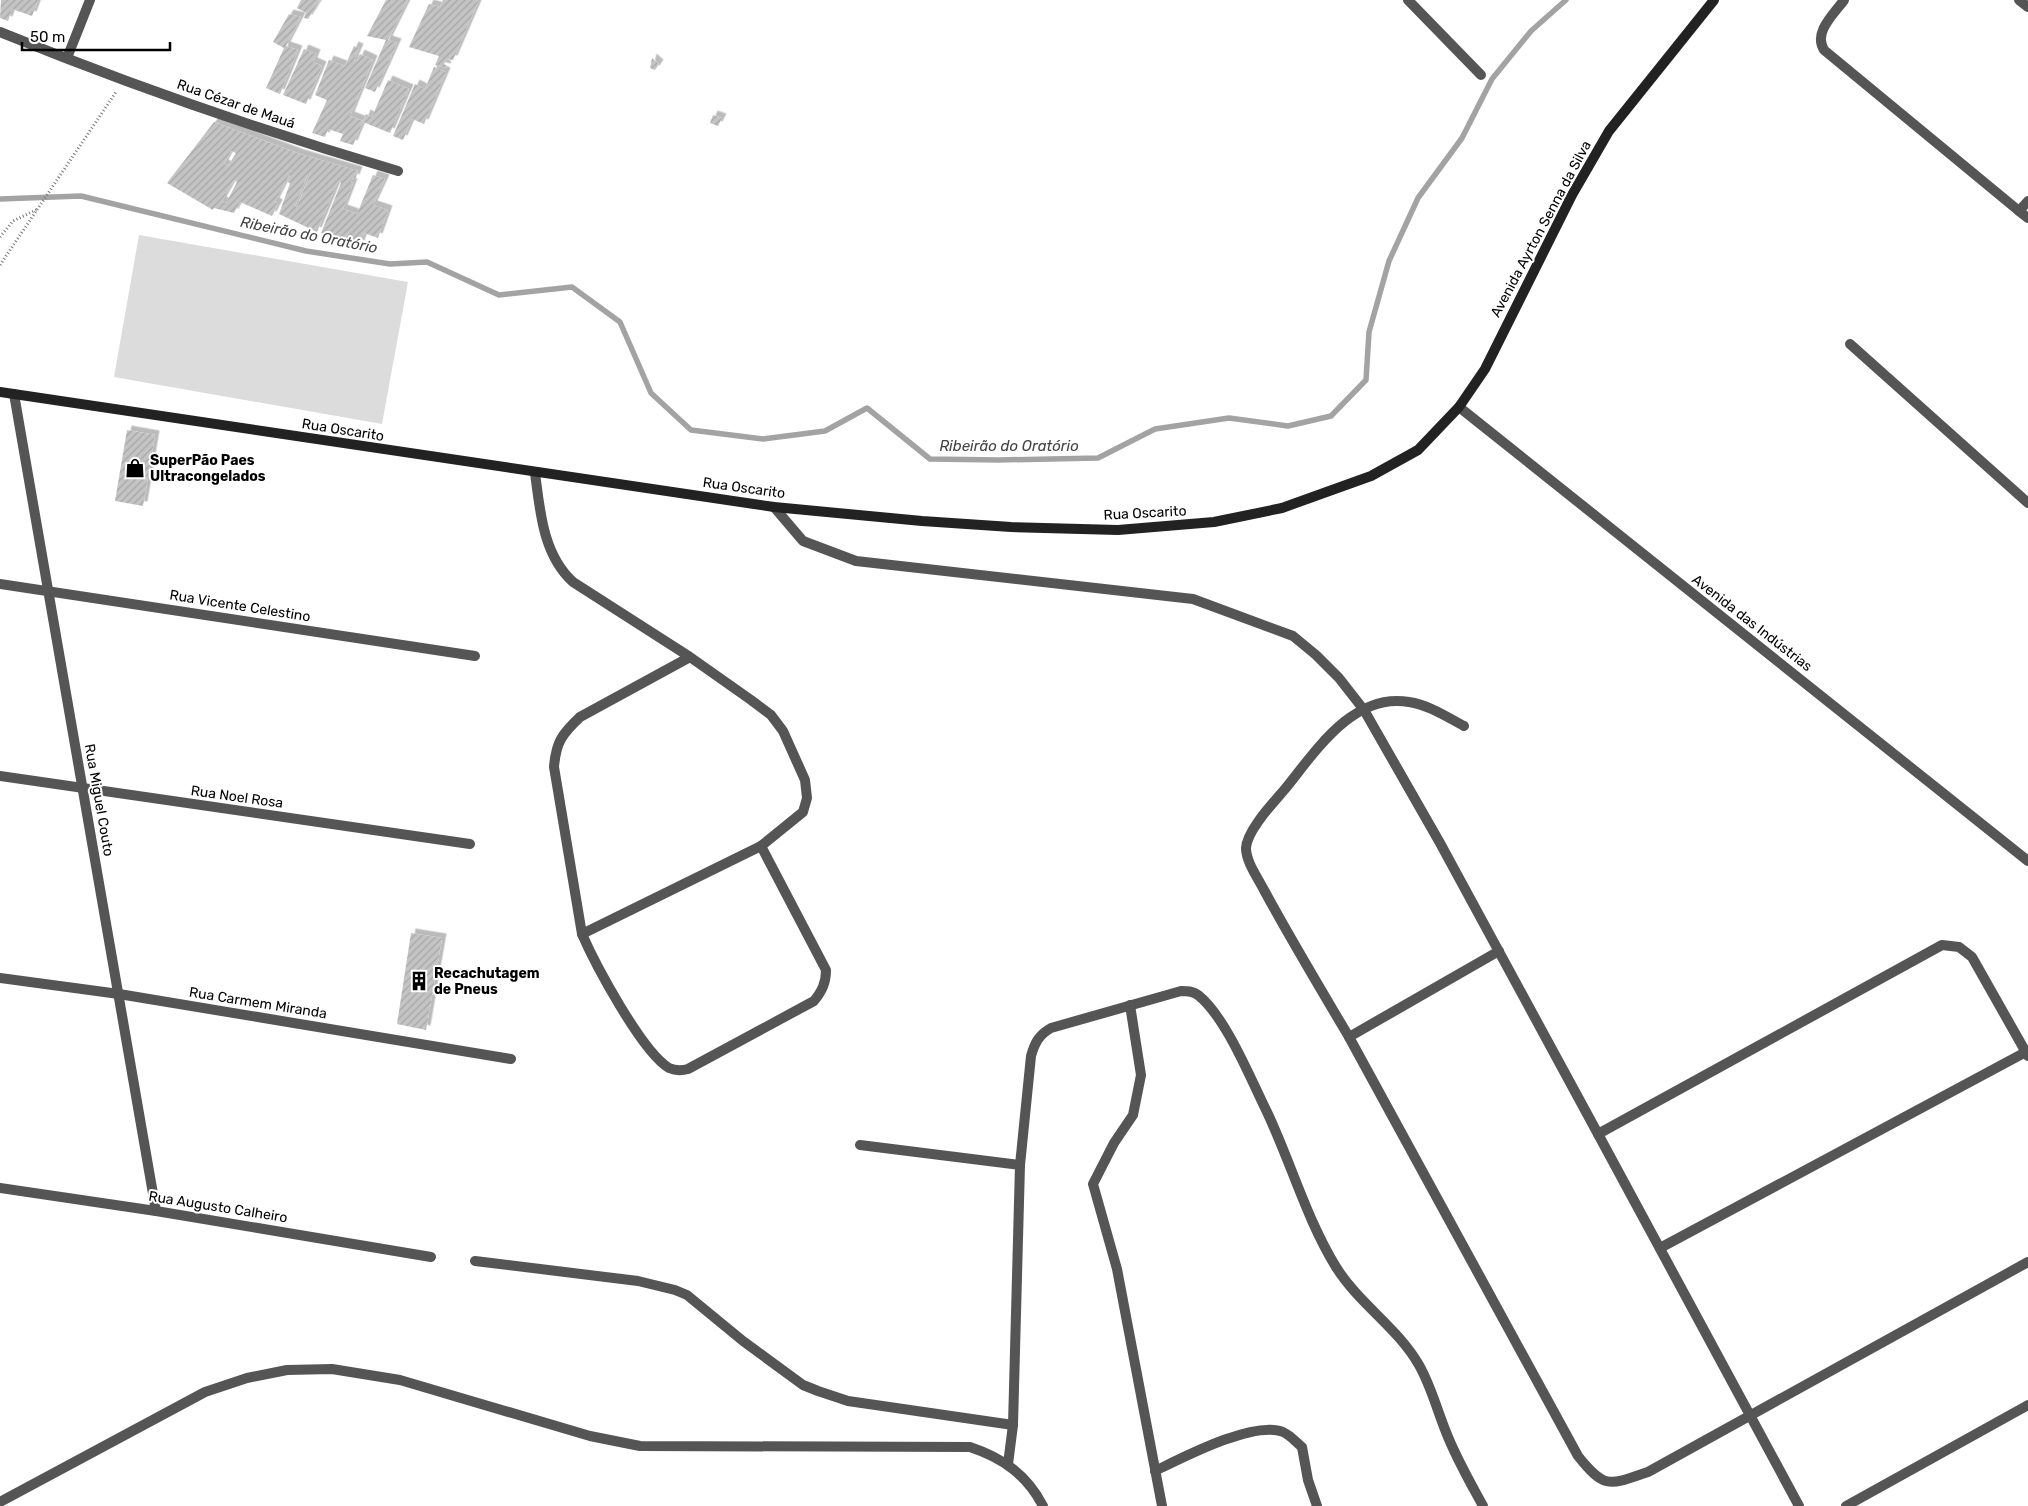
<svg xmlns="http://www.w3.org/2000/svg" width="2028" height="1506" font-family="Rubik,sans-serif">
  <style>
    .pitch { fill: #dcdcdc }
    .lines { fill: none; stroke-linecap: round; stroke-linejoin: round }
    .stream { stroke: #a3a3a3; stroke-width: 5.5 }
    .building { fill: url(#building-hatch); fill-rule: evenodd; filter: url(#shadow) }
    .path { stroke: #777; stroke-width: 3; stroke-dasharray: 1 2.5; stroke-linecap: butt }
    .lane { stroke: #555; stroke-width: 10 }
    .street { stroke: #555; stroke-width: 10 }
    .secondary { stroke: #222; stroke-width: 10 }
    .labels { text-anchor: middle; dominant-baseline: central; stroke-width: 4; stroke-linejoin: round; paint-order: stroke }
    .street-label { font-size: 14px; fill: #000; stroke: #fff }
    .poi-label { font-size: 14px; font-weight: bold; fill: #000; stroke: #fff; text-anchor: start }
    .water-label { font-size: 15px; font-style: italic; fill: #444; stroke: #fff }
  </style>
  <defs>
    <pattern id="building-hatch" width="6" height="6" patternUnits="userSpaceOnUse" patternTransform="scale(1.25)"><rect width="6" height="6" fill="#c4c4c4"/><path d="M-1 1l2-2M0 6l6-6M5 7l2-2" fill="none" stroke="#a7a7a7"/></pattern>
    <filter id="shadow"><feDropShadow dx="4.5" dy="-4.5" stdDeviation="0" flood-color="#0004"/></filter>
  </defs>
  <rect width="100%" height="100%" fill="#fff"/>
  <path class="pitch" d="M139,235l269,47 -26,142 -268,-47z"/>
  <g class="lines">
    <path class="stream" d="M0,199l81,-3 225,55 84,13 37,-2 72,33 73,-8 48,35 31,71 40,37 72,9 62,-8 42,-23 63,51 69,1 99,-2 57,-29 74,-11 59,8 43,-10 35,-36 3,-48 20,-71 29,-63 44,-60 30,-59 39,-48 35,-31"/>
  </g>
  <g class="building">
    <path d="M1,0h37l-6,16 -20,-7 -4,12 -8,-3z"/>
    <path d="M301,0h19l-12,19 -4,-1 2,-5 -9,-5z"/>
    <path d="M386,0h22l-20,40 9,3 -22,49 -10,-4 21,-48 -19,-4z"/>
    <path d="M443,0h36l-26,60 -6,-1 -3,5 3,2 -1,2 -11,-3 4,-9 -30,-9 20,-43 11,3z"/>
    <path d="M289,14l12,3 -15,29 12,4 -18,44 -14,-6 18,-40 -11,-6z"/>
    <path d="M354,46l5,2 -5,12 3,1 3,-7 13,6 -23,56 13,5 -10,24 -13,-4 3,-7 -15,-5 -3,8 -13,-4 15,-33 -12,-5 14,-35 16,6z"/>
    <path d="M304,49l12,5 -3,8 9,4 -16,38 -23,-9z"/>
    <path d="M652,58l7,6 -4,6 -5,-2z"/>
    <path d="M434,67l12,5 -22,52 -12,-5 -9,21 -10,-4 22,-52 10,5z"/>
    <path d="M388,80l21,9 -19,44 -27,-11 3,-8 6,3z"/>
    <path d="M713,115l9,3 -4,8 -8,-3z"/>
    <path d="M214,122l86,32 58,17 -3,8 -2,-1 -2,4 2,1 -10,26 14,5 16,-39 12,4 -12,26 15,5 -10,28 -14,-5 -4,12 -14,-5v2l-15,-3 1,-2 -11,-4 20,-50 -3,-2 -21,51 -38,-18 11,-31 -3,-1 3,-6 -1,-1 -14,27 3,2 -6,12 -32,-14 -6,11 -20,-5 -1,2 -46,-27zM231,151l5,2 -8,13 -4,-2zM308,174h2l-13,33 -2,-1zM234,180l3,2 -11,21 -4,-2z"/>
    <path d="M127,430l28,5 -12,71 -28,-5z"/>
    <path d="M411,933l31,5 -16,92 -29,-6z"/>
  </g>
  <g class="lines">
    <g class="path">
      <path d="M0,237l13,-16 25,-12"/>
      <path d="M0,265l116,-173"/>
    </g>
    <g class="lane">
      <path d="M1408,0l73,75"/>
      <path d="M1844,0c-10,14 -31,32 -20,50l195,161 9,-10"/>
      <path d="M2019,0l9,7"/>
      <path d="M2019,211l9,7"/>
      <path d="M1850,344l178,159"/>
      <path d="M1459,407l569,454"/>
      <path d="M535,473c5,38 8,82 38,109l117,75 61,43 20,15 12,16 22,49 2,18 -4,14 -42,34 65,124c0,13 -4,21 -12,31l-126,68c-7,2 -12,2 -19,-1 -27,-16 -74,-104 -87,-134l-28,-167c2,-25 8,-33 26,-50l110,-60"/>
      <path d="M774,507l29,34 53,20 337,38 100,37 23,19 23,23 25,32 76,133 158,291 344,-189 17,2 13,10 56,99"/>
      <path d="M582,934l179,-88"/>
      <path d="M1499,951l-150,86 229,419c27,34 32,29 70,16l380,-210"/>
      <path d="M1130,1005l11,70 -8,40 -19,28 -21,41 24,85 45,237"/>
      <path d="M1349,1037c-29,-49 -58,-97 -85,-147 -6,-12 -18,-28 -18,-42 1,-18 28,-46 39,-59 30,-37 68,-97 124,-87 20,3 38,15 55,24"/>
      <path d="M1598,1134l201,372"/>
      <path d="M860,1145l160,20 -7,260 -5,39"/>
      <path d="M1020,1165l11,-109c4,-14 8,-21 20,-28l130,-37c6,0 12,0 17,4 28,22 53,85 69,117 24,51 40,108 69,155 23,37 62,61 83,98 12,21 18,45 27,67 10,26 24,50 37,74"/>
      <path d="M1660,1248l366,-196"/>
      <path d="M475,1261l163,20 37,9 12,5 56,46 60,44 15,6 30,10 165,24"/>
      <path d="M1155,1471c27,-13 99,-51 128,-39 7,3 13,10 19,15l6,33 9,26"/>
      <path d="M0,1502l205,-110 42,-14 40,-8 45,-1 68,11 190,56 50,10 330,1c33,11 57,28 73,59"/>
      <path d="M1846,1506l182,-101"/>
    </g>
    <g class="street">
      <path d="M0,32c130,53 263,99 398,139"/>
      <path d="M67,58l23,-58"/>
      <path d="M14,394l142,817"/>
      <path d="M0,584l475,72"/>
      <path d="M0,776l470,68"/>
      <path d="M0,978l119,16 392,65"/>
      <path d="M0,1188l156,23 275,46"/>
    </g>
    <path class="secondary" d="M0,392l774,115 148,14 89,6 107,3 96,-8 68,-14 89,-32 47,-26 41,-43 26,-38 87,-174 37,-64 105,-131"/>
  </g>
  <defs>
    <symbol id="shop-bare" viewBox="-9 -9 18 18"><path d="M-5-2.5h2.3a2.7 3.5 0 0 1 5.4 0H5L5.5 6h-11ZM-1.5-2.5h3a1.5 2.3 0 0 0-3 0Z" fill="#000" stroke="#fff" stroke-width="2.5" paint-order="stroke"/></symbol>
    <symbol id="building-bare" viewBox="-9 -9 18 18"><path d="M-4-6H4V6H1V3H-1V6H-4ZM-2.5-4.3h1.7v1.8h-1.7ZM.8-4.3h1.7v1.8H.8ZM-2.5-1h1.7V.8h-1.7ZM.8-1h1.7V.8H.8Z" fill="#000" stroke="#fff" stroke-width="2.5" paint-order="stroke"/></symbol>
  </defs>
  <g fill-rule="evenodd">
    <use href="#shop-bare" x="121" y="454" width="28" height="28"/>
    <use href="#building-bare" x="405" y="967" width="28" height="28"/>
  </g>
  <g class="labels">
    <g class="street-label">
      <text transform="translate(236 104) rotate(19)">Rua Cézar de Mauá</text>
      <text transform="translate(1541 229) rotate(-62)">Avenida Ayrton Senna da Silva</text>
      <text transform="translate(343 430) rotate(9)">Rua Oscarito</text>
      <text transform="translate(744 488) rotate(8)">Rua Oscarito</text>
      <text transform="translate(1145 513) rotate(-3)">Rua Oscarito</text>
      <text transform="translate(240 606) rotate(9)">Rua Vicente Celestino</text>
      <text transform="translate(1752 623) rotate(38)">Avenida das Indústrias</text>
      <text transform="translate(237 797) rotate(8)">Rua Noel Rosa</text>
      <text transform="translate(99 800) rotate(80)">Rua Miguel Couto</text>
      <text transform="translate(258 1003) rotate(9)">Rua Carmem Miranda</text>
      <text transform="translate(218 1207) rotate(9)">Rua Augusto Calheiro</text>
    </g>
    <g class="poi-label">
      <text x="150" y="460">SuperPão Paes<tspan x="150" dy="16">Ultracongelados</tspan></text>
      <text x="434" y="973">Recachutagem<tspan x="434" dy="16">de Pneus</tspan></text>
    </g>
    <g class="water-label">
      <text transform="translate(309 235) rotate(11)">Ribeirão do Oratório</text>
      <text x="1009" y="446">Ribeirão do Oratório</text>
    </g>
  </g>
  <path d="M22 42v8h148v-8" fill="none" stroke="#000000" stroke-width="2.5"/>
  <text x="30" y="42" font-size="15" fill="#000000" stroke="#ffffff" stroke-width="4" paint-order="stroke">50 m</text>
</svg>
